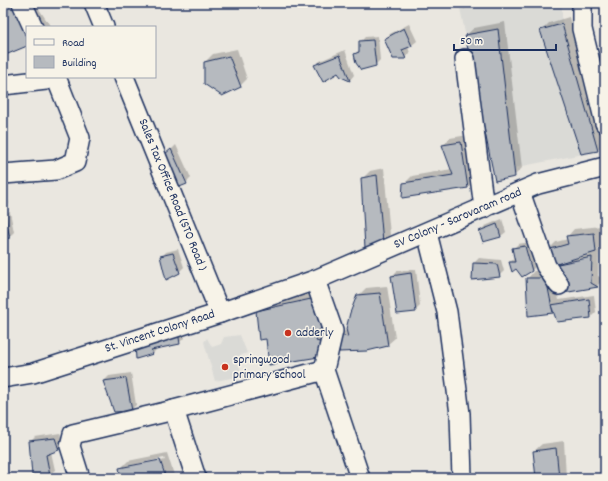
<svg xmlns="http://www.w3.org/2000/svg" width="608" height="481" font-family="Dekko,sans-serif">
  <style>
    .built { fill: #dadad6 }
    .shadow { fill: #0003; fill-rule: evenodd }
    .building { fill: #b6babf; stroke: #1b2f5e }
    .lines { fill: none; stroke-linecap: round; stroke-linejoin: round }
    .minor-casing { stroke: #1b2f5e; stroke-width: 22 }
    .minor { stroke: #f7f3e8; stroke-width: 19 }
    .poi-dot { fill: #c8321e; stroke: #f7f3e8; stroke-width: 1.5 }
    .labels { text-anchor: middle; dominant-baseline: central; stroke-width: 3; stroke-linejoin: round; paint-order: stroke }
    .street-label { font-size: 13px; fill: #1b2f5e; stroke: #f7f3e8 }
    .poi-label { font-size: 13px; fill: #1b2f5e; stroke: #f7f3e8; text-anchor: start }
  </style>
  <rect width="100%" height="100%" fill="#eae7e0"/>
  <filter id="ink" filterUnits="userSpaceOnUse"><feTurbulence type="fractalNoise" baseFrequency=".025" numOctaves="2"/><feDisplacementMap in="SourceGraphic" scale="8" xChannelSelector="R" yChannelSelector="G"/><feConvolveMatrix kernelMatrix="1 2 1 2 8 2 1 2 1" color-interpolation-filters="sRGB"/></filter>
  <g filter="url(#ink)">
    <g class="built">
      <path d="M459,3h103v21l36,127 -105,21z"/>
      <path d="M240,335l7,18 -10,4 5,19 -27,5 -11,-39 3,-4 5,9 9,-3 3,-7z"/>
    </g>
    <g class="shadow">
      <path d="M3,3h32l16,24h-24v18l-24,10z"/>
      <path d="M569,17l36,125 -7,8 -56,-120 7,-7z"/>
      <path d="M505,22l17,146 -8,8 -48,-141 8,-7z"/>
      <path d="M409,24l8,17 -5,4 -4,2 2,6 -5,5 -20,-19 5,-5z"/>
      <path d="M378,36l2,24 -5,5 -20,-11 5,-5v-7l5,-5z"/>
      <path d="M237,49l10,30 -7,7 -35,-24 8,-8z"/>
      <path d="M345,50l9,25 -4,5 -9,-4 -2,-5 -24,-5 5,-5z"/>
      <path d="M468,135l7,44 -7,8 -65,10 1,-13 8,-8 40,-7 -9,-24 7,-7z"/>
      <path d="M176,145l15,33 -5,5 -20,-28z"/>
      <path d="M3,157l4,3 -4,4z"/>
      <path d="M384,168l6,67 -8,7 -20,-63 8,-8z"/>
      <path d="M3,182h1l5,22 -6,5z"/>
      <path d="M3,212h7l4,20 -5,5 -6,1z"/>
      <path d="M502,219l4,13 -5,4 -17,4 -4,-9 5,-5z"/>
      <path d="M601,226l2,18 -6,7 2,-1 -1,26 6,3 -7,7 -33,5 -5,-28 -11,-13 8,-8 12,-3 -1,-2 7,-8z"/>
      <path d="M530,242l7,23 -5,5 -15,-2 -7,-6 5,-4 -2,-9 5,-5z"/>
      <path d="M178,249l6,18 -5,5 -17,-15 4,-5z"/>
      <path d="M479,258l22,2 3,11 -5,5 -25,-13z"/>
      <path d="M416,269l4,37 -5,5 -23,-35 5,-5z"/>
      <path d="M534,271h19l6,29 35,-5 2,17 -5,5 -37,-6 -1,1 -26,-33z"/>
      <path d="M387,286l8,52 -8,7 -20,5 -26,-15 6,-6 11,-33 8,-8z"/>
      <path d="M320,290l14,55 -67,-7 -10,-27 10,-10z"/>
      <path d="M183,328l1,10 -5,5 -22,5 -4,6 -16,3z"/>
      <path d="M131,373l5,32 -5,5 -27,-29 5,-5z"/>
      <path d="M60,433l3,12 -5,5 -7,2 4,18 -5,4h-17l-3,-32 5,-5z"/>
      <path d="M564,441l2,37h-29l-3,-27 8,-7z"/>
      <path d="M167,453l7,22 -3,3h-49l-2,-9 8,-8zM164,458l1,2 -37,8v-2z"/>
    </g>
    <g class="building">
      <path d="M3,3h16l8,24v19l-24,10z"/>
      <path d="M464,3h15l-15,5z"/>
      <path d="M562,24l36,127 -17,3 -41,-124z"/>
      <path d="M404,28l8,18 -10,4 4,9h-13l-9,-20z"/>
      <path d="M498,29l17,148 -20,4 -30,-146z"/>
      <path d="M373,40l3,26 -15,4 -5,-7 -2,-9 5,-2v-11z"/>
      <path d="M340,55l10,26 -9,-4 -3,-4 -15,9 -9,-17z"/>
      <path d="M229,56l12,31 -19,9 -18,-12v-22z"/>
      <path d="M461,142l7,46 -66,10 1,-15 50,-8 -11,-30z"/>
      <path d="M171,149l16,35 -10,4 -12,-34z"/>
      <path d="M377,175l6,68 -18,5 -4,-70z"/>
      <path d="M3,216h2l5,22 -7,1z"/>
      <path d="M497,224l4,13 -18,5 -4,-11z"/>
      <path d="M594,233l2,19 -46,14 -3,-16 21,-6 -2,-8z"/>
      <path d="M525,246l7,25 -10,6 -6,-8 -4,3 -3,-10h6l-3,-14z"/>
      <path d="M173,253l7,20 -14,7 -6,-24z"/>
      <path d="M592,257l-1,26 7,4 -35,6 -5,-29z"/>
      <path d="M473,263l24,1 3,13 -28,3z"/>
      <path d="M411,273l5,39 -19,2 -6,-38z"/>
      <path d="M526,278h20l7,35 -25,3z"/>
      <path d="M380,293l8,53 -21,5 -28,1 1,-17 8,2 -2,-8 4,-16 7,-18z"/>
      <path d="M311,299l10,28 -5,14 7,2 2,13 -56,9 -3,-26 -7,1 -3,-29z"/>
      <path d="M589,299l2,19 -34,4 -6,-17z"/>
      <path d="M178,332l2,12 -29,6 2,4 -17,5 -1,-15z"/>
      <path d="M126,378l6,33 -18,1 -11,-31z"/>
      <path d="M55,438l4,12 -13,5 4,21 -18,-1 -3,-34z"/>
      <path d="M556,448l3,30h-23l-3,-27z"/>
      <path d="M160,460l6,18h-45l-2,-10z"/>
    </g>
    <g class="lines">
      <defs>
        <g id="minor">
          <path d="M22,3l11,24"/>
          <path d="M94,3l10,24"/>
          <path d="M582,3v26l23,94"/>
          <path d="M465,59l19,149"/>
          <path d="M124,77l96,236"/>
          <path d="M3,85l43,-5 7,-3"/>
          <path d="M3,174l53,-4 19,-8 5,-24 -24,-61"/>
          <path d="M520,192l26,74 13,19"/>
          <path d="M427,233l20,79 13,102 2,64"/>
          <path d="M315,280l18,51 -9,39 36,108"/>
          <path d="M3,378l30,-5 187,-60 95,-33 223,-96 67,-17"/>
          <path d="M174,410l22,68"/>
          <path d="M80,478l-10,-32 3,-12 101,-24 150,-40"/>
        </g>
      </defs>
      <use href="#minor" class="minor-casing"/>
      <use href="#minor" class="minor"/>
    </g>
  </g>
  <g class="poi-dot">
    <circle cx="288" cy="333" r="4"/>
    <circle cx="225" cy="367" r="4"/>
  </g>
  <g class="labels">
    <g class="street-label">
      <text transform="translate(172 195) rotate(68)">Sales Tax Office Road (STO Road )</text>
      <text transform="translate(458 219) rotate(-23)">SV Colony - Sarovaram road</text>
      <text transform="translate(160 332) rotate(-18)">St. Vincent Colony Road</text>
    </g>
    <g class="poi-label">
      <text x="296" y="333">adderly</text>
      <text x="233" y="360">springwood<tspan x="233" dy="15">primary school</tspan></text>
    </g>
  </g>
  <rect width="608" height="481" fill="none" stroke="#f7f3e8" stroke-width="16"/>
  <rect x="8" y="8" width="592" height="465" fill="none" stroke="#1b2f5e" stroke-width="1.5" filter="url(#ink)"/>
  <rect x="26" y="26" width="130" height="52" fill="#f7f3e8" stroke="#9fa5b1"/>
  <rect x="34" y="39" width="20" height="6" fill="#f7f3e8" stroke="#9fa5b1"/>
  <text x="62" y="46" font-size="12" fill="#1b2f5e">Road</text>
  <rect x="34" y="56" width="20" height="12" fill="#b6babf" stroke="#9fa5b1"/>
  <text x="62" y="66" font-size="12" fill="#1b2f5e">Building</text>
  <path d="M454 44v6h102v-6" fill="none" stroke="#1b2f5e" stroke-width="2"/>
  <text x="460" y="44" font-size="12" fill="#1b2f5e" stroke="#f7f3e8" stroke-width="3" paint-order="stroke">50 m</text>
</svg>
